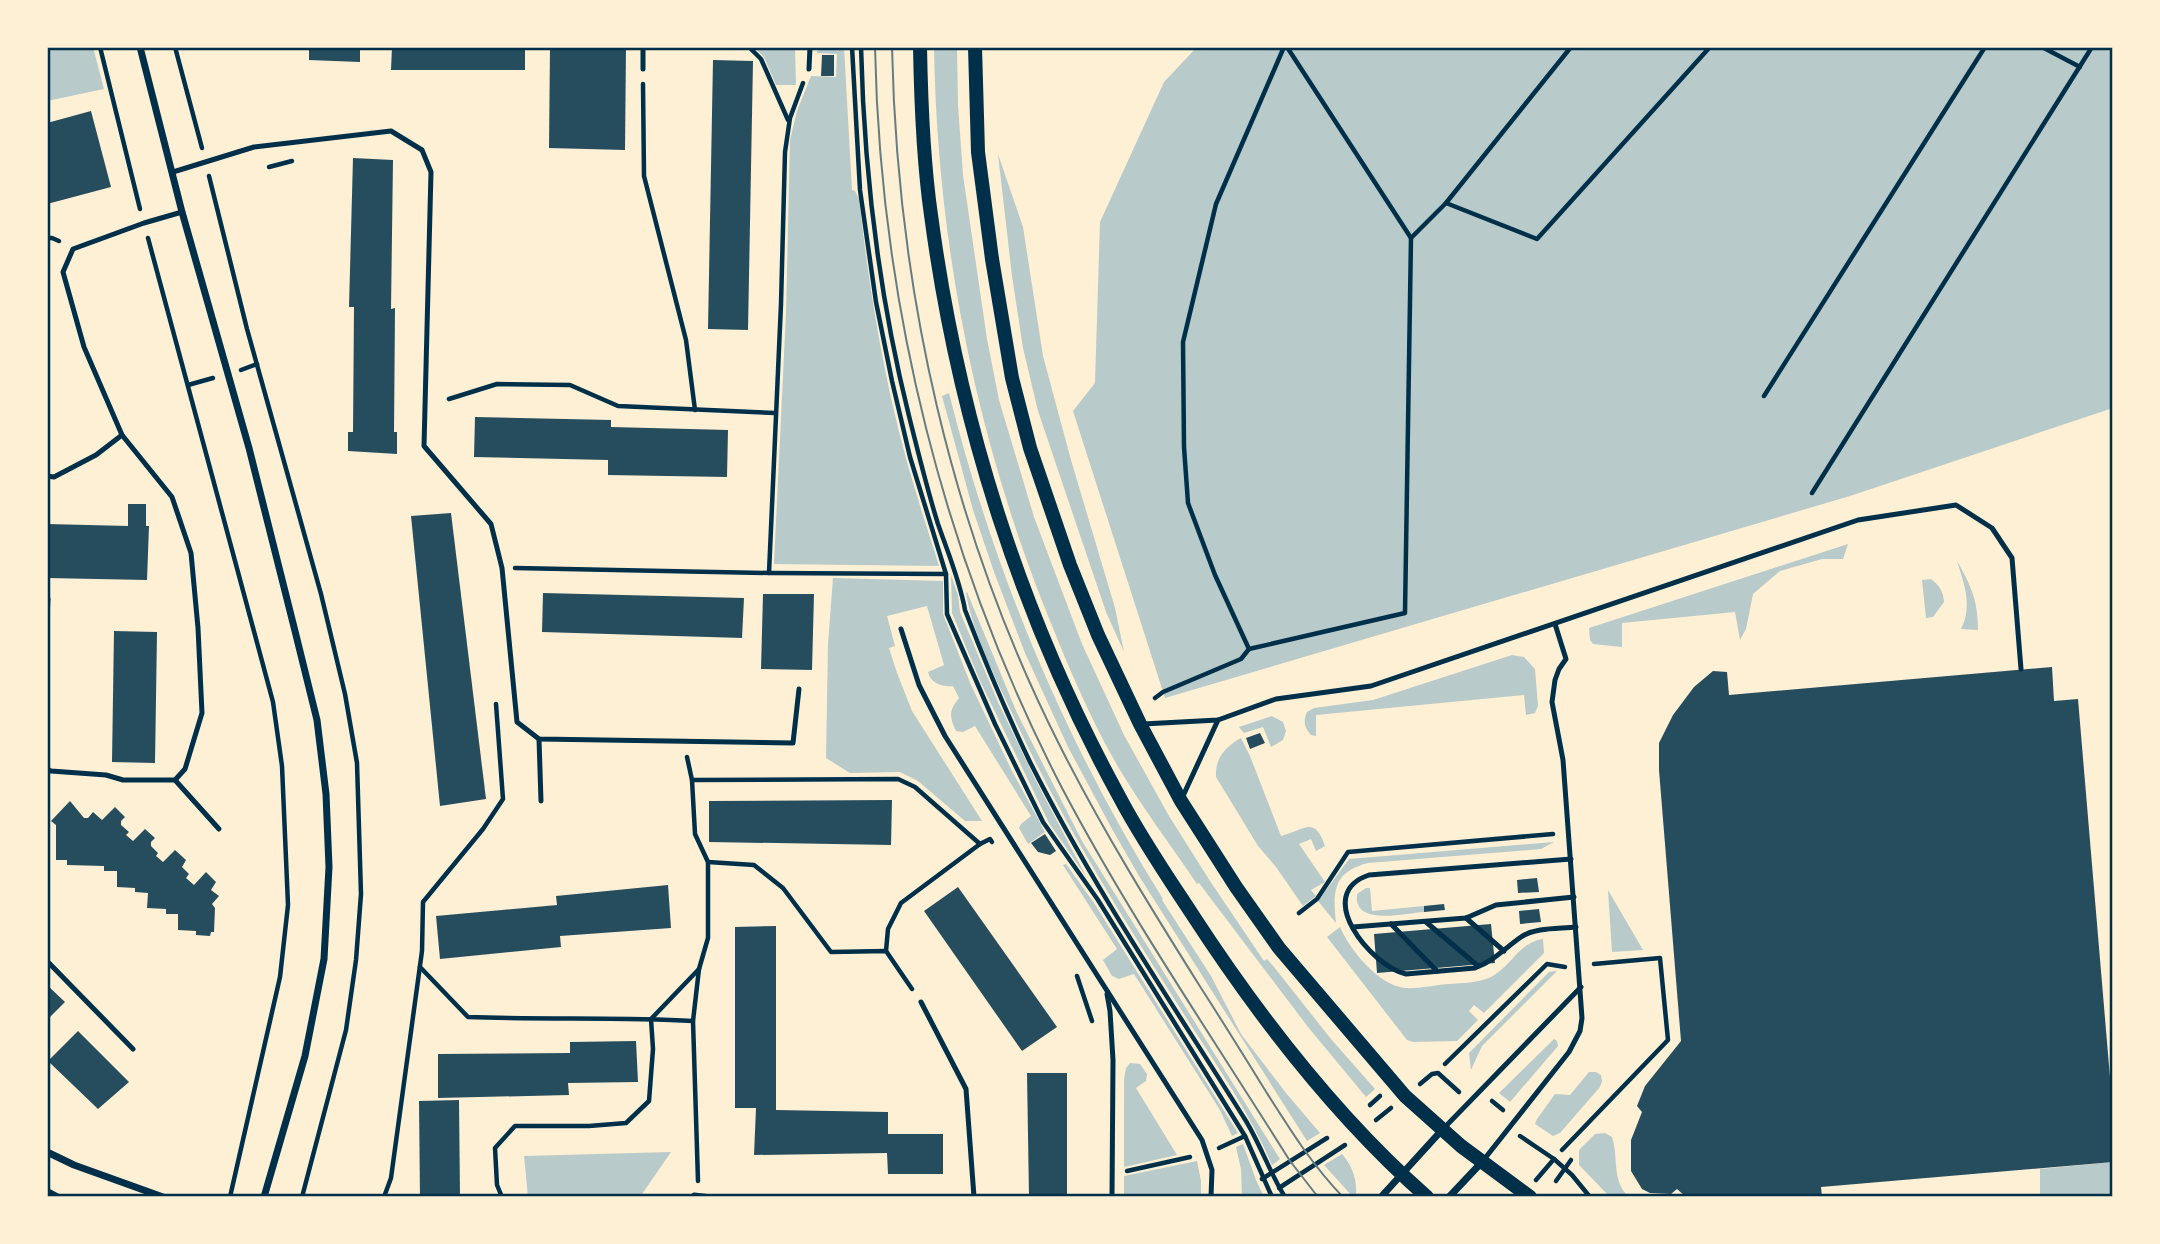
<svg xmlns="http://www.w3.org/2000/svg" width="2160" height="1244" font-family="'Alegreya Sans',sans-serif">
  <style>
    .green { fill: #b9caca }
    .building { fill: #264d5e }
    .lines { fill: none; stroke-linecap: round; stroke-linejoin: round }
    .path { stroke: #003049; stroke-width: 4.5 }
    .service { stroke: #003049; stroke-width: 5 }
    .minor { stroke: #003049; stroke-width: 7 }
    .secondary { stroke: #003049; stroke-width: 14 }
    .tram { stroke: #657d81; stroke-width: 2 }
    .neatline { fill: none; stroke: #003049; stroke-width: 2.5 }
  </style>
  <rect width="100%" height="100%" fill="#fdf0d5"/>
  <g class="green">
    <path d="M47,47h46l11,42 -57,12z"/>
    <path d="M754,47h41l1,38h-20l-12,-28z"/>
    <path d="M818,47h26l8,143 3,1 4,8c8,71 19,143 35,212 12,53 29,104 45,155l-165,-2 12,-251 4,-173 7,-29 14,-35 25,1 1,-23 -20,-1z"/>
    <path d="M934,47h23l1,58 5,70 24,164 12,61 35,117 48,127 42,91 45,81 41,65 54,80 3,-2 7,8 57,72 44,50 -9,8 -58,-70 -109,-144 -2,1c-27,-40 -56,-78 -80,-119 -30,-52 -53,-109 -75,-164 -69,-177 -105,-364 -108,-554z"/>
    <path d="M1197,47h916v361l-263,88 -685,202 -92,-287 22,-28 5,-161 64,-140z"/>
    <path d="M998,154l25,73 20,129 28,104 44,148 9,44 -18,-40 -68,-201 -15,-63 -11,-72z"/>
    <path d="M949,393c45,180 116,349 214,506l-1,1 49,76 30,58 45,59 34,40 -13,8 -168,-265 -27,-47 -44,-82 -43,-94 -31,-81 -21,-62 -31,-114z"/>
    <path d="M1848,544l-5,15h-21l-42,12 -27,23 -7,35 -6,11 -5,-28 -113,11v24l-29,-3 -3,-4 -1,-12z"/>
    <path d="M1957,561c14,25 21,39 21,69l-17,-1c12,-23 3,-45 -4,-68z"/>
    <path d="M951,575l7,20 2,17 38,90 37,77 52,99 -38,-55 -69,-142 -28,-68z"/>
    <path d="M833,578l110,3v33l28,71 40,84 34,63 -17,12 -9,-16 2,-4 10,-8 -56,-90 -12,6 -7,-1c-7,-14 -7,-21 3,-33l-6,-12c-10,1 -22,-2 -25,-14l16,-7 -17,-59 -40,10 8,30 -6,2 8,25 15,38 70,110h-17l-47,-40 -18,-9 -50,1 -24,-15 2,-114z"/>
    <path d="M1931,579c9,7 12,12 13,23l-11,15 -7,1 -4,-38z"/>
    <path d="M967,592l50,121 65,128 198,318 -8,6c-26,-61 -67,-116 -102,-173 -58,-91 -114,-182 -159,-281 -17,-37 -38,-77 -45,-118z"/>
    <path d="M1512,655l12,2 11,12 3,37 -3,7 -9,2 -2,-20 -208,20v21l-5,-1c-7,-8 -8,-13 -4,-23l7,-4 59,-8z"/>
    <path d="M1272,716l11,6 3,9 -3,9 -12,7 -8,-20 -19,6 -5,-6z"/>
    <path d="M1241,738l9,18 31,80c26,-7 33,-20 44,10l-9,5 -5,-12 -12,5 26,38 -14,8 5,6 -13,10 -27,-39 -18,-21 -42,-69c-1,-19 9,-30 25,-39z"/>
    <path d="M1554,842l-13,7 -173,14c-36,9 -35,30 -32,60l-18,-22 31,-42z"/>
    <path d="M1066,864l28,39 144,230 -6,3 -12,-26 -86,-136 -15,5 -7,-3 -9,-16 14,-11 -54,-84z"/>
    <path d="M1366,888h4l2,23 52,-5v6c-19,1 -71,15 -67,-18z"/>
    <path d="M1608,890l35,60 -31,2z"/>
    <path d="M1340,927c10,23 38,58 65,61 14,1 29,-3 43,-4 14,-1 30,-1 43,-7 20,-10 28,-35 52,-38l1,14 -60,60 -10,-8 -5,6 9,9 -21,21 -44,1 -6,-2 -80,-103z"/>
    <path d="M1557,971l-75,75 -11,24 -2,-17 80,-81z"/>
    <path d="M1554,1039l3,2 1,5 -48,56 -11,-9z"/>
    <path d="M1130,1063l10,1 7,10 -1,7 -10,7 41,67 -53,12v-88l2,-11z"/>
    <path d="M1589,1072h7l5,3 1,6 -2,6 -40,46 -7,3 -18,-12 2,-5 18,-25 15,1z"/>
    <path d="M1605,1133l7,4c7,21 -1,43 17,60h-19l-31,-32v-15l16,-16z"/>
    <path d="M1243,1144l13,36 8,17h-22l-1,-28 -5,-22z"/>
    <path d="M671,1152l-31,45h-112l-4,-41z"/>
    <path d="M1342,1154c11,13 15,25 14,43h-3l-29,-32z"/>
    <path d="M1197,1161l4,20v16h-77v-21z"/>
    <path d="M2113,1162v35h-91l18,-2v-26z"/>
  </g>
  <g class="building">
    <path d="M309,47h51v15l-51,-2z"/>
    <path d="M392,47h133v23h-134z"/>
    <path d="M550,47h76l-1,103 -76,-2z"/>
    <path d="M822,55h12v21h-13z"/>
    <path d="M713,60l40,1 -5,269 -40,-1z"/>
    <path d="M91,111l20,76 -64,17v-81z"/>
    <path d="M353,158l40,2 -2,149 4,-1 -1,124h3v22l-49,-3v-19h5l1,-125h-5z"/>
    <path d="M475,417l136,3v7l117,3 -1,47 -119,-2v-15l-134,-3z"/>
    <path d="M128,504h18v22h3l-2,54 -100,-2v-54l81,2z"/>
    <path d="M451,513l35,286 -46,7 -29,-290z"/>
    <path d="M543,593l201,5 -2,40 -200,-6z"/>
    <path d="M763,594h51l-2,76 -51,-1z"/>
    <path d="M114,631l43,1 -2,131 -43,-1z"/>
    <path d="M2052,667l2,34 24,-2 35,414v49l-292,25 1,10h-136l-9,-8 -6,5 -21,-1 -8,-4 -11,-18v-31l11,-28 -5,-6 8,-20 36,-45 -22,-271v-27l14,-28 21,-28 19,-16 14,1 2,23z"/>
    <path d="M1260,733l5,10 -15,6 -4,-11z"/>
    <path d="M892,800l-1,45 -182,-3v-41z"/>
    <path d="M70,801l14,17h4l5,-6 9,8 13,-13 10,10 -4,4v4l8,7 -3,3 7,6 12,-12 10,9 -4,4v4l7,7 -2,3 7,6 12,-12 11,10 -4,7 7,7 -3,4 8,7 12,-13 10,10 -5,8 8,6 -7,8 3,4 -1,24h-3l-1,4 -14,-1v-4l-18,-1v-16h-12v-5l-19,-1 1,-15 -13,-1v-4l-18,-1v-16h-13v-5l-37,-1v-5h-11v-35l-5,-4z"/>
    <path d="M1045,834l11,17 -6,4 -12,-3 -7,-9z"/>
    <path d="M1537,878l2,14 -21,1 -1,-13z"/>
    <path d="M668,885l3,43 -111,8 1,11 -121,12 -4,-43 121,-11 -1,-9z"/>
    <path d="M958,887l99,140 -35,24 -98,-140z"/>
    <path d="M1444,904l1,6 -21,2v-6z"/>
    <path d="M1539,909l2,13 -21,2 -1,-13z"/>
    <path d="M1491,924l4,39 -118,10 -3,-39z"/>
    <path d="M776,926v184l112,2v22h55v40h-55l-1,-21 -133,2 2,-47h-21v-181z"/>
    <path d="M47,985l18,17 -18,18z"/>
    <path d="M78,1031l51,51 -31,27 -50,-48z"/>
    <path d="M636,1041l2,41 -70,1 1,12 -131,3v-44l132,-1v-11z"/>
    <path d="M1027,1073h40v124h-38z"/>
    <path d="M459,1100l1,97h-40l-1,-96z"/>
  </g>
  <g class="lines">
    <g class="path">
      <path d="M100,47l40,162"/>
      <path d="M175,47l27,101"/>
      <path d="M749,47l12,12 27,61"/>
      <path d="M852,47l8,143 16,112 16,79 18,76 36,117 1,40 48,110 48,98 55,78 147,236 27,61"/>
      <path d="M861,47c3,124 18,249 48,369 9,36 18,73 29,108 10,29 22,57 27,86 20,52 41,102 65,152 63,125 142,241 216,359 15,25 24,52 39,76"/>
      <path d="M1287,47l124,191"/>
      <path d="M2042,47l38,20"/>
      <path d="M643,84l1,92 42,164 9,70"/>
      <path d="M269,167l23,-6"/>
      <path d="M209,176l38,153 74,265 24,100 12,69 4,131 -5,66 -10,70 -44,167"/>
      <path d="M1446,203l91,36 173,-192"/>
      <path d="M47,238h5l7,3"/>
      <path d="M148,238l125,464 9,64 6,139 -8,72 -50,220"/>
      <path d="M241,370l16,-6"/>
      <path d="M188,385l25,-7"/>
      <path d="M1764,396l221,-349"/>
      <path d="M449,399l48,-15 73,1 48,21 157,7"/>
      <path d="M1812,493l280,-446"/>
      <path d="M515,568l254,5 12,-269 4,-152 5,-34 13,-35"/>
      <path d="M769,573l177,1"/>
      <path d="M1249,649l-34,-74 -27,-72 -4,-56 -1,-105 33,-138 68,-157"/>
      <path d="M1155,698l8,-6 78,-33 8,-10 156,-36 6,-375 35,-35 125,-156"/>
      <path d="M687,757l5,23 3,54 13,28v76l-9,31 -6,52 5,160"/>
      <path d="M692,780l206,-1 17,8 65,57"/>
      <path d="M708,862l46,3 29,23 48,64 55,-1 26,38"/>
      <path d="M1299,913l18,-14 31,-47 205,-18"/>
      <path d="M886,951l2,-22 13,-26 79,-59 10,-5 2,3"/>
      <path d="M420,967l48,50c75,3 150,0 225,4"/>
      <path d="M1077,976l15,45"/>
      <path d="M1445,1064l102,-100 18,3"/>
      <path d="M1420,1084l12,-10 6,-1 21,19"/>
      <path d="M1492,1101l11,9"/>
      <path d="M1370,1105l10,-9"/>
      <path d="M1376,1120l15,-12"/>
      <path d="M1520,1136l34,23 -18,21"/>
      <path d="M1219,1148l26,-12"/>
      <path d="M1562,1150l106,-110 -8,-82 -66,6"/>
      <path d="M1554,1159l18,16 18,22"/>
      <path d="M1127,1171l63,-14"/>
      <path d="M1262,1179l65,-41"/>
      <path d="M1556,1181l15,-21"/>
      <path d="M1279,1188l66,-43"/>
      <path d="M47,1190l13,7"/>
      <path d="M384,1197l7,-19 31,-227 1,-49 60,-73 20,-30 -7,-95"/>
      <path d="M502,1197l-5,-12 -2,-37 20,-22h74l37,-3 23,-22 4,-52 -2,-30 48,-50"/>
    </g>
    <g class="service">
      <path d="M643,69v-22"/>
      <path d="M809,69l1,-22"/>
      <path d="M173,172l81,-25 137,-16 31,19 9,22 -7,274 67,78 11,44 15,154 22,17 254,4 6,-54"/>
      <path d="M47,476l7,1 42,-22 26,-20"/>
      <path d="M47,618l1,-19"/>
      <path d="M901,629l18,56 26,51 257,404 10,30 -1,27"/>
      <path d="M1143,724l75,-4 58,-21 95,-13 487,-166 98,-15 36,23 20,30 9,111"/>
      <path d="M539,739l2,62"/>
      <path d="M47,769l4,2 55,4 17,5h52l10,-11 17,-56 -4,-85 -7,-75 -19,-56 -50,-62 -38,-88 -21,-75 10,-23 71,-26 38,-11"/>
      <path d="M175,780l44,49"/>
      <path d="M1183,796l35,-76"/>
      <path d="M1571,859l-202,16c-57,19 2,91 37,99l69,-6c19,-7 30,-20 46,-31 15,-10 38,-8 55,-10"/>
      <path d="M1466,918l38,33"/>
      <path d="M1426,922l52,44"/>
      <path d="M1391,924l46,47"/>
      <path d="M1353,927l113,-9 30,-13 78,-8"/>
      <path d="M47,961l86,88"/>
      <path d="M1107,994l3,17 3,49 -1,137"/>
      <path d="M921,1002l45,87 8,108"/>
      <path d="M1444,1128l137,-141"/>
      <path d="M1482,1162l87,-110 11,-21 2,-13 -19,-258 -11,-58 3,-22 4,-11 7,-10 -11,-35"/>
      <path d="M692,1197l2,-2 18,2"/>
    </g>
    <g class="minor">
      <path d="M140,47l42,165 67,236 46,183 22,89 9,74 3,73 -5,92 -19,97 -41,141"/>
      <path d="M47,1152l27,13 89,32"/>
      <path d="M1381,1197l61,-67"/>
      <path d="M1449,1197l33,-35"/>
    </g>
    <g class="secondary">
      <path d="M920,47c1,56 3,113 11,168 27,204 90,403 189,583 21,40 47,78 72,116 67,103 143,202 235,283"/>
      <path d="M975,47l3,105 14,107 20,119 18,70 40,117 28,70 42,89 41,77 55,86 43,61 126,148 56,50 69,51"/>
    </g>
    <g class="tram">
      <path d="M875,47c5,257 69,513 187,741 68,129 151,250 228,373l28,36"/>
      <path d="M892,47c5,242 59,485 169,701 42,83 91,162 140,240 22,34 43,68 64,102 24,38 47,75 78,107"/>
    </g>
  </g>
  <rect width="2160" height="1244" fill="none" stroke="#fdf0d5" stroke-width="98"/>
  <rect x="49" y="49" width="2062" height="1146" class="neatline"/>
</svg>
